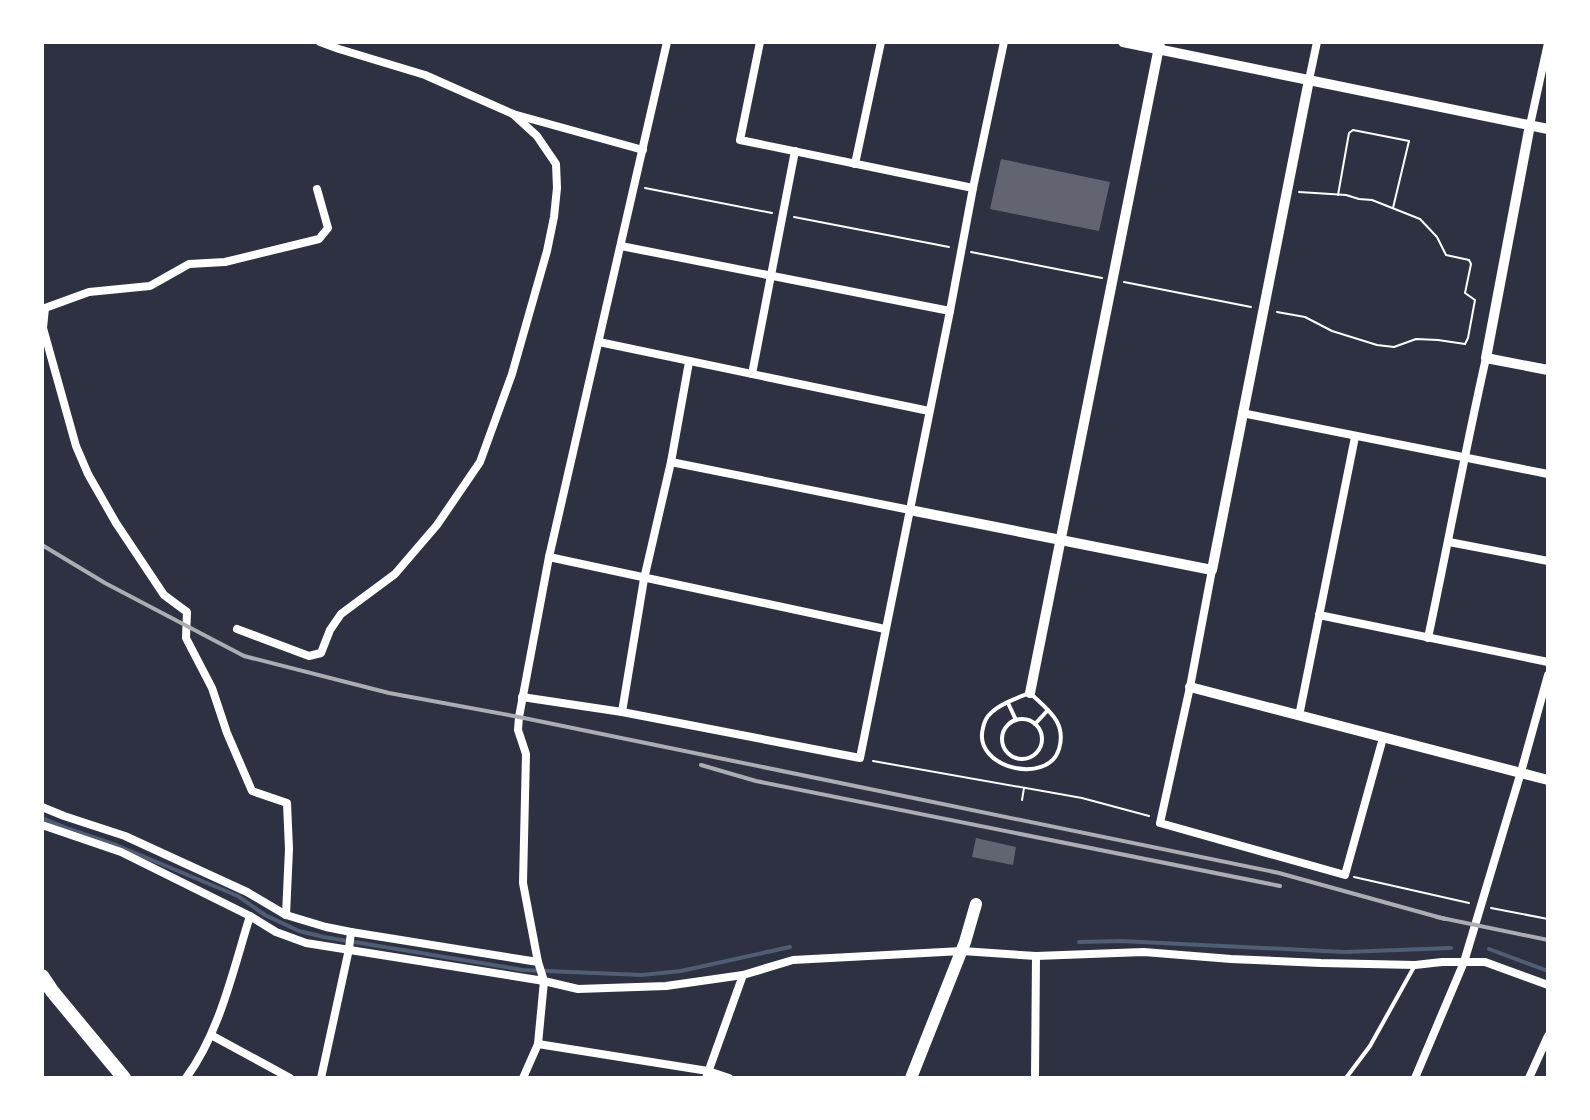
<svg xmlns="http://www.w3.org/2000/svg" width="1590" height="1120" font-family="Signika,sans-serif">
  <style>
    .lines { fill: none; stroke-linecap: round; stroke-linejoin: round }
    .stream { stroke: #4f5d75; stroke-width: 4 }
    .building { fill: #626471 }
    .path { stroke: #fff; stroke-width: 2 }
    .service { stroke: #fff; stroke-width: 4 }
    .minor { stroke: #fff; stroke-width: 8 }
    .tertiary { stroke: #fff; stroke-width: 10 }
    .secondary { stroke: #fff; stroke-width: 12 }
    .primary { stroke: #fff; stroke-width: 14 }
    .rail { stroke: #abadb3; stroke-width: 4 }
  </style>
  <rect width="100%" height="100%" fill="#2d3142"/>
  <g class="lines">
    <g class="stream">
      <path d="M42,818l27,11 47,16 122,51 27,19 34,16 25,6 199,33 119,5 39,-4 109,-24"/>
      <path d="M1079,942l42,-1 224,11 106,-4"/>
      <path d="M1489,949l59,22"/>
    </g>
  </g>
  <g class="building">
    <path d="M1001,159l109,23 -11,49 -109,-22z"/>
    <path d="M976,838l40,9 -3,18 -41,-8z"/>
  </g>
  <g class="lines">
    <g class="path">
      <path d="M645,188l127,25"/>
      <path d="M1338,195l11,-62 4,-3 56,11 -16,67"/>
      <path d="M794,217l155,30"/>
      <path d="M971,252l131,26"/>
      <path d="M1124,282l127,25"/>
      <path d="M1277,312l28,5 27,14 45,14 17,2 22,-8 22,1 27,4 3,-6 7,-38 -10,-7 6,-29 -2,-4 -23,-5 -9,-18 -17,-18 -48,-19 -13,-1 -13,-4 -47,-3"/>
      <path d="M873,761l209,37 67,18"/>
      <path d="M1022,800l2,-12"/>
      <path d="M1354,877l115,26"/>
      <path d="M1491,908l57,11"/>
    </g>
    <g class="service">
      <path d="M1030,693c18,17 37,29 29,56 -11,37 -87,19 -76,-21 1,-6 3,-11 9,-16 10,-9 25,-14 38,-19z"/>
      <path d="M1008,703l8,17"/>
      <circle cx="1022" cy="739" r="20"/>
      <path d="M1035,724l13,-14"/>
      <path d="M1346,1078l24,-32 44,-79"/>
    </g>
    <g class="minor">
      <path d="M320,42l19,7 86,26 88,39 130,36"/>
      <path d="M760,42l-20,98 233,48"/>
      <path d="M1309,80l8,-38"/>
      <path d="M1530,125l18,-82"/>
      <path d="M855,164l26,-122"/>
      <path d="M621,246l329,65"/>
      <path d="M599,342l330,69"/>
      <path d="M752,374l43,-223"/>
      <path d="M1242,413l306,61"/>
      <path d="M671,462l239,48"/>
      <path d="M1449,542l99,19"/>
      <path d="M549,557l336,72"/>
      <path d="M1212,570l-22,117 -30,136 185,52 38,-137"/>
      <path d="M1319,615l229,47"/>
      <path d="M237,629l72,27 12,-3 9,-23 11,-16 54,-40 42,-49 43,-63 32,-88 35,-123 7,-34 3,-29 -1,-24 -19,-28 -24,-22"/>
      <path d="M1428,638c20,-94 37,-187 58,-280"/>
      <path d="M522,697l100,15 238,46 90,-447 23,-123 31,-146"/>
      <path d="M622,712l22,-133 27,-117 18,-100"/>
      <path d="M1299,716l56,-279"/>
      <path d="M42,807l22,9 61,20 122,56 39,23 40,12 25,5 187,30"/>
      <path d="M42,825l79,27 129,64 26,16 30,11 238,38 34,8 88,-3 77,-11 50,-15 169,-9 74,5 108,-4 87,7 90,4 94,2 27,-3h43l63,23"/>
      <path d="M286,915l3,-66 -2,-46 -35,-12 -25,-58 -15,-45 -26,-50 1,-26 -23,-17 -48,-72 -28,-49 -12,-28 -33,-118 2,-20 44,-16 61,-6 39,-22 36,-2 94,-23 9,-11 -11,-39"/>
      <path d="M211,1035l79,43"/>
      <path d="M538,1044l170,27 21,7"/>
      <path d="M186,1078c34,-46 47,-108 64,-162"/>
      <path d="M321,1078l28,-129 2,-17"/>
      <path d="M523,1078l15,-34 6,-63 -6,-19 -15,-79 3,-129 -8,-24 1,-13 30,-160 118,-515"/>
      <path d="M706,1078l37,-103"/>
      <path d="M1035,1078l1,-122"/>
      <path d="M1415,1078l49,-116 57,-190 27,-97"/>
      <path d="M1529,1078l19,-42"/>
    </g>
    <g class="tertiary">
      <path d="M1123,42l425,87"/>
      <path d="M1530,125l-44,233 62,12"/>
      <path d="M910,510l302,60 97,-490"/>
      <path d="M1190,687l358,93"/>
      <path d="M1030,693l130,-651"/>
    </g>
    <path class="secondary" d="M911,1078l54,-136 11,-38"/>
    <path class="primary" d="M42,976l10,15 72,87"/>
    <g class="rail">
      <path d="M42,545l63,38 139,73 145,37 130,24 760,156 166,46"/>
      <path d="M701,765l55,16 524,105"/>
      <path d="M1437,917l111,23"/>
    </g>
  </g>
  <rect width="1590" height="1120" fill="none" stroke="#ffffff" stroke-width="88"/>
</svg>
